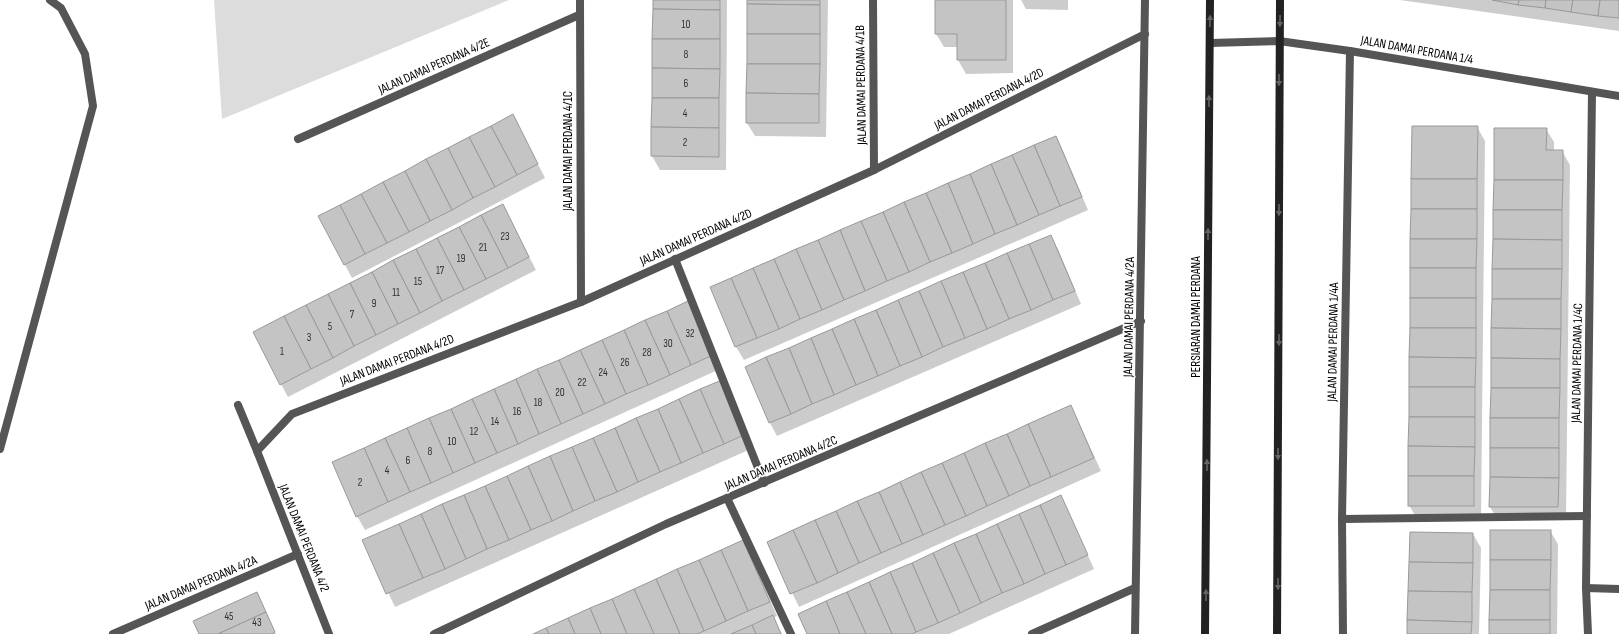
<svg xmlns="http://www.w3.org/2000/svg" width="1619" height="634" font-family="'Sofia Sans Condensed',sans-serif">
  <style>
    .green { fill: #dcdcdc }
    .shadow { fill: #0003 }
    .building { fill: #c4c4c4; stroke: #999 }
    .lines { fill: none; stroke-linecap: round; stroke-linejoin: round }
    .lane { stroke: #555; stroke-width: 8 }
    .street { stroke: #555; stroke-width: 8 }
    .secondary { stroke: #222; stroke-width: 8 }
    .oneway { fill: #646464 }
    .labels { text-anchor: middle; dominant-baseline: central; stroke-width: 3.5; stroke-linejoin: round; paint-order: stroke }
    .number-label { font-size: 11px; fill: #313131 }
    .street-label { font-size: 13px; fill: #000; stroke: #fff }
  </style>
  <rect width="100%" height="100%" fill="#fff"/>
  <path class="green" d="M214,0h295l-287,119z"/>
  <g class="shadow">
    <path d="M654,0h73l-1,170h-66l-8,-14z"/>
    <path d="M748,0h80l-2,137 -71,-1 -8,-13z"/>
    <path d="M936,0h77v73l-47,1 -8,-14v-13h-14l-8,-13z"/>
    <path d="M1021,0h47v10l-42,-1z"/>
    <path d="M1400,0h219v31z"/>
    <path d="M1477,127l8,14 -4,378h-64l-8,-14z"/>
    <path d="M520,129l25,49 -193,100 -33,-62z"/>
    <path d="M1546,129l8,13v9h8l8,14 -4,355h-68l-8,-13z"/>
    <path d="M1056,137l7,14 25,59 -344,150 -8,-13 -25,-59z"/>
    <path d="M510,219l26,51 -248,127 -7,-13z"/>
    <path d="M1050,236l8,13 23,55 -304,132 -7,-13 -24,-56z"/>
    <path d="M688,302l32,67 -355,161 -8,-14z"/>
    <path d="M729,395l24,53 -358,159 -31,-66z"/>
    <path d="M1071,406l30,65 -302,136 -31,-64z"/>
    <path d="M1061,496l33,73 -145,65h-141z"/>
    <path d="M1550,531l8,13 -1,90h-67z"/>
    <path d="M1473,534l8,14 -2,86h-71z"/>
    <path d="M750,555l27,61 -4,2 9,16h-247z"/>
    <path d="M256,593l20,41h-76z"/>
  </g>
  <g class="building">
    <path d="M653,0h67v10l-67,-1z"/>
    <path d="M747,0h73v5l-73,-1z"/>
    <path d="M935,0h71v60h-49v-26h-22z"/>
    <path d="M1492,0h27l-1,5z"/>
    <path d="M1519,0h27l-1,8 -27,-3z"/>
    <path d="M1546,0h27l-2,12 -26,-4z"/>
    <path d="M1573,0h27l-2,16 -27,-4z"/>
    <path d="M1600,0h19v18l-21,-2z"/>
    <path d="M747,4l73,1v29h-73z"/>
    <path d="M653,9l67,1v29h-68z"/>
    <rect x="747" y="34" width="73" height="30"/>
    <path d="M652,39h68v30l-68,-1z"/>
    <path d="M747,64h73l-1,30 -73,-1z"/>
    <path d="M652,68l68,1 -1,29h-67z"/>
    <path d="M746,93l73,1v29h-73z"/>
    <path d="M652,98h67v30l-68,-1z"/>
    <path d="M513,114l25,50 -21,11 -26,-49z"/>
    <path d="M491,126l26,49 -22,12 -26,-50z"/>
    <path d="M1412,126h66l-1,53h-66z"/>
    <path d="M651,127l68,1v29l-68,-1z"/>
    <path d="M1494,128h53l-1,22h17v30h-69z"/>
    <path d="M1056,136l26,61 -22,9 -26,-61z"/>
    <path d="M469,137l26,50 -22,11 -25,-50z"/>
    <path d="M1034,145l26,61 -21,9 -27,-60z"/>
    <path d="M448,148l25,50 -21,12 -26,-51z"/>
    <path d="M1012,155l27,60 -22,10 -26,-61z"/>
    <path d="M426,159l26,51 -22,11 -25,-50z"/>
    <path d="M991,164l26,61 -22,9 -25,-60z"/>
    <path d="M405,171l25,50 -21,11 -26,-50z"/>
    <path d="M970,174l25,60 -22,10 -25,-61z"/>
    <rect x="1411" y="179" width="66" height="30"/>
    <path d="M1494,180h69l-1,30h-69z"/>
    <path d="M383,182l26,50 -22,11 -26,-49z"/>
    <path d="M948,183l25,61 -21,9 -26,-60z"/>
    <path d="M926,193l26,60 -22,9 -26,-60z"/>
    <path d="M361,194l26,49 -22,11 -25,-49z"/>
    <path d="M904,202l26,60 -21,10 -26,-60z"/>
    <path d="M503,204l26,53 -21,11 -27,-53z"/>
    <path d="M340,205l25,49 -21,11 -26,-49z"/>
    <path d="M1411,209h66v30h-67z"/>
    <path d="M1493,210h69v30l-69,-1z"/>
    <path d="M883,212l26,60 -22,9 -26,-60z"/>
    <path d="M481,215l27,53 -22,11 -27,-52z"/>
    <path d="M861,221l26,60 -22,10 -25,-61z"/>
    <path d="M459,227l27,52 -22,11 -27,-52z"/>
    <path d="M840,230l25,61 -21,9 -26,-60z"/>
    <path d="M1051,235l24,56 -22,9 -24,-56z"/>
    <path d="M437,238l27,52 -22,11 -26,-52z"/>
    <path d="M1410,239h67l-1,29h-66z"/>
    <path d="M1493,239l69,1v29h-70z"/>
    <path d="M818,240l26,60 -22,10 -26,-61z"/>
    <path d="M1029,244l24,56 -22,10 -24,-57z"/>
    <path d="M416,249l26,52 -22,12 -27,-53z"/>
    <path d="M796,249l26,61 -22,9 -26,-60z"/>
    <path d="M1007,253l24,57 -22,9 -24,-56z"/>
    <path d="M774,259l26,60 -21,10 -26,-61z"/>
    <path d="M393,260l27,53 -22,11 -26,-52z"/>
    <path d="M985,263l24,56 -22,10 -24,-57z"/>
    <path d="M753,268l26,61 -22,9 -26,-60z"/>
    <rect x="1410" y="268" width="66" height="30"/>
    <path d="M1492,269h70l-1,30h-69z"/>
    <path d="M372,272l26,52 -22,11 -26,-52z"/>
    <path d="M963,272l24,57 -22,9 -24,-57z"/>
    <path d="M731,278l26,60 -22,9 -25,-60z"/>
    <path d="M941,281l24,57 -22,9 -24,-56z"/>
    <path d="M350,283l26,52 -22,11 -26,-52z"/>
    <path d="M919,291l24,56 -21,10 -24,-57z"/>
    <path d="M328,294l26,52 -21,12 -27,-53z"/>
    <rect x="1410" y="298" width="66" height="30"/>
    <path d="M1492,299h69v30l-70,-1z"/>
    <path d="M898,300l24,57 -22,9 -24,-56z"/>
    <path d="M688,301l25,54 -22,10 -24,-54z"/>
    <path d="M306,305l27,53 -22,11 -27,-53z"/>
    <path d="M876,310l24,56 -22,10 -24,-57z"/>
    <path d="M667,311l24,54 -21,10 -25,-55z"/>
    <path d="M284,316l27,53 -31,16 -27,-53z"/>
    <path d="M854,319l24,57 -22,9 -24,-56z"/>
    <path d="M645,320l25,55 -22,10 -24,-55z"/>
    <path d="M1410,328h66v30l-67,-1z"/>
    <path d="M1491,328l70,1 -1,30 -69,-1z"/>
    <path d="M832,329l24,56 -22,10 -23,-57z"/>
    <path d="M624,330l24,55 -22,9 -24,-54z"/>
    <path d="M811,338l23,57 -22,9 -23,-56z"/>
    <path d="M602,340l24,54 -21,10 -25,-54z"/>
    <path d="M789,348l23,56 -21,10 -25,-57z"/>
    <path d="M580,350l25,54 -22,10 -24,-54z"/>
    <path d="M766,357l25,57 -22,9 -24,-56z"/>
    <path d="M1409,357l67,1 -1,29h-66z"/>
    <path d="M1491,358l69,1v29h-69z"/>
    <path d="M559,360l24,54 -22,10 -24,-55z"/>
    <path d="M537,369l24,55 -22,10 -23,-55z"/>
    <path d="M516,379l23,55 -21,10 -24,-55z"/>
    <path d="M722,380l24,54 -22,10 -24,-55z"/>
    <rect x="1409" y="387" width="66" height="30"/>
    <path d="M1491,388h69l-1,30h-69z"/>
    <path d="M494,389l24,55 -21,9 -25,-54z"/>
    <path d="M700,389l24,55 -21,9 -24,-54z"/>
    <path d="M472,399l25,54 -22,10 -24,-54z"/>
    <path d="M679,399l24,54 -22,10 -23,-54z"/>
    <path d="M1071,405l23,53 -43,19 -23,-53z"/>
    <path d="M451,409l24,54 -22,10 -24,-55z"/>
    <path d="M658,409l23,54 -21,9 -24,-54z"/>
    <path d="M1409,417h66v30l-67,-1z"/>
    <path d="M429,418l24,55 -22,10 -24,-55z"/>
    <path d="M636,418l24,54 -22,10 -23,-54z"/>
    <rect x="1490" y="418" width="69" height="30"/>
    <path d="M1028,424l23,53 -21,9 -23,-52z"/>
    <path d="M407,428l24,55 -21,9 -25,-54z"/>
    <path d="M615,428l23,54 -21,10 -24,-54z"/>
    <path d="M1007,434l23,52 -21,10 -24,-53z"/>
    <path d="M385,438l25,54 -22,10 -24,-54z"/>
    <path d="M593,438l24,54 -22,9 -23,-54z"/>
    <path d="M985,443l24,53 -22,10 -23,-53z"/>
    <path d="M1408,446l67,1 -1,29h-66z"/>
    <path d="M572,447l23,54 -22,10 -23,-55z"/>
    <path d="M364,448l24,54 -32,15 -24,-55z"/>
    <path d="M1490,448h69v30l-69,-1z"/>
    <path d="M964,453l23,53 -21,10 -24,-53z"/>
    <path d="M550,456l23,55 -21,10 -24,-55z"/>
    <path d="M942,463l24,53 -21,9 -24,-53z"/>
    <path d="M528,466l24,55 -21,9 -24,-54z"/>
    <path d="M921,472l24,53 -22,10 -23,-53z"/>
    <path d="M507,476l24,54 -22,10 -24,-54z"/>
    <rect x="1408" y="476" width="66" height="30"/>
    <path d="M1490,477l69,1 -1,29h-69z"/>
    <path d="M900,482l23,53 -21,9 -23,-52z"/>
    <path d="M485,486l24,54 -22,9 -23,-54z"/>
    <path d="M879,492l23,52 -21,9 -24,-52z"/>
    <path d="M464,495l23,54 -21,10 -24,-55z"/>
    <path d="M1061,495l27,60 -22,10 -26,-60z"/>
    <path d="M857,501l24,52 -22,10 -23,-52z"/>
    <path d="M442,504l24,55 -21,10 -24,-55z"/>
    <path d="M1040,505l26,60 -21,9 -26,-60z"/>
    <path d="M836,511l23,52 -21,10 -23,-53z"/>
    <path d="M421,514l24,55 -22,9 -24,-54z"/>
    <path d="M1019,514l26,60 -21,10 -27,-60z"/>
    <path d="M815,520l23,53 -21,10 -24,-53z"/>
    <path d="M399,524l24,54 -37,16 -24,-54z"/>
    <path d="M997,524l27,60 -22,9 -26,-59z"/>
    <path d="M793,530l24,53 -27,11 -23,-52z"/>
    <rect x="1490" y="530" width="61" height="30"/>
    <path d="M1410,532l63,1v30l-64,-1z"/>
    <path d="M976,534l26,59 -21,10 -27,-60z"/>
    <path d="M743,540l27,62 -22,9 -27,-61z"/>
    <path d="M954,543l27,60 -21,10 -27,-60z"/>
    <path d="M721,550l27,61 -22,10 -27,-61z"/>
    <path d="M933,553l27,60 -22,10 -26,-60z"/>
    <path d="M699,560l27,61 -22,10 -27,-62z"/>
    <path d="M1490,560h61l-1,30h-60z"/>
    <path d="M1409,562l64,1 -1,29 -64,-1z"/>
    <path d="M912,563l26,60 -22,9 -26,-60z"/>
    <path d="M677,569l27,62 -7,3h-17l-24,-55z"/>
    <path d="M890,572l26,60 -4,2h-20l-23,-52z"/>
    <path d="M656,579l24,55h-26l-20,-45z"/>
    <path d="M869,582l23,52h-26l-19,-42z"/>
    <path d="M634,589l20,45h-27l-15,-35z"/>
    <path d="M1490,590h60v30h-61z"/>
    <path d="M1408,591l64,1v30l-65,-2z"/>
    <path d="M257,592l9,20 -48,22h-19l-6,-13z"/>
    <path d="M847,592l19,42h-26l-14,-33z"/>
    <path d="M612,599l15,35h-26l-11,-26z"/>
    <path d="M826,601l14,33h-33l-9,-20z"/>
    <path d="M590,608l11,26h-26l-7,-16z"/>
    <path d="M266,612l9,20 -3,2h-54z"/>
    <path d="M773,615l8,19h-25l-4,-9z"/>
    <path d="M568,618l7,16h-26l-3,-6z"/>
    <path d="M1407,620l65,2 -1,12h-64z"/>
    <rect x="1489" y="620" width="61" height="14"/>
    <path d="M752,625l4,9h-25z"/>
    <path d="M546,628l3,6h-16z"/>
  </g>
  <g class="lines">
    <g class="lane">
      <path d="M675,259l89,224"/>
      <path d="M238,405l19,46"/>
      <path d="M0,449l93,-343 -8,-52 -24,-46 -11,-8"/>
      <path d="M727,498l64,136"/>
      <path d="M1342,519l245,-3"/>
      <path d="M1586,588l33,1"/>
    </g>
    <g class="street">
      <path d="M580,0l1,302"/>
      <path d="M873,0l1,170"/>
      <path d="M1210,43l69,-2 71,10 269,45"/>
      <path d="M298,139l281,-124"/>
      <path d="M113,634l185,-80"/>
      <path d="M329,634l-72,-183 35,-37 289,-112 293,-132 271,-136"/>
      <path d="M434,634l232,-110 475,-203"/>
      <path d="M1032,634l103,-46"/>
      <path d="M1135,634l10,-634"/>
      <path d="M1343,634l-1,-115 8,-468"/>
      <path d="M1588,634l-2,-46 6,-496"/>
    </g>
    <g class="secondary">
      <path d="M1205,634l5,-634"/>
      <path d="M1277,634l3,-634"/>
    </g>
  </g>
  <defs><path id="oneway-solid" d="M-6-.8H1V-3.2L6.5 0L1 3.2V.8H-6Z"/></defs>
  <g class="oneway">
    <use href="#oneway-solid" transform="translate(1210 21) rotate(-89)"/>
    <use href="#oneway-solid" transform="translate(1280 21) rotate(91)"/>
    <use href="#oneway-solid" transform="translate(1279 80) rotate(90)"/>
    <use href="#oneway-solid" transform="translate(1209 101) rotate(-90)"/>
    <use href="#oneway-solid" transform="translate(1279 210) rotate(90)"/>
    <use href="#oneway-solid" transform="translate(1208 234) rotate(-90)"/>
    <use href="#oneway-solid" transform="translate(1279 340) rotate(90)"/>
    <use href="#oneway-solid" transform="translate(1278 454) rotate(90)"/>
    <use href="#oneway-solid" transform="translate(1207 465) rotate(-90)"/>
    <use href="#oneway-solid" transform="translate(1278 584) rotate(90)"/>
    <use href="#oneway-solid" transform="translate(1206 595) rotate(-90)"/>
  </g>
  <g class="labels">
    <g class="number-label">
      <text x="686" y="24">10</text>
      <text x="686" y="54">8</text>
      <text x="686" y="83">6</text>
      <text x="685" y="113">4</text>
      <text x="685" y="142">2</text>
      <text x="505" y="236">23</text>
      <text x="483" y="247">21</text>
      <text x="461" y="258">19</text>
      <text x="440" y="270">17</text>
      <text x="418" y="281">15</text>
      <text x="396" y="292">11</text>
      <text x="374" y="303">9</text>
      <text x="352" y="314">7</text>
      <text x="330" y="326">5</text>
      <text x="690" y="333">32</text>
      <text x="309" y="337">3</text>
      <text x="668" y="343">30</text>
      <text x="282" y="351">1</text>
      <text x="647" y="352">28</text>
      <text x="625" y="362">26</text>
      <text x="603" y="372">24</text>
      <text x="582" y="382">22</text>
      <text x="560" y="392">20</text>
      <text x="538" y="402">18</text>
      <text x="517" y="411">16</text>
      <text x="495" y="421">14</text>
      <text x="474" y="431">12</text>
      <text x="452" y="441">10</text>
      <text x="430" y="451">8</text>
      <text x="408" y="460">6</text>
      <text x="387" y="470">4</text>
      <text x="360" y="482">2</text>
      <text x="229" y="616">45</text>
      <text x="257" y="622">43</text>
    </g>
    <g class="street-label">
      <text transform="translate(1417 50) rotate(10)">JALAN DAMAI PERDANA 1/4</text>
      <text transform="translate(434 66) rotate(-24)">JALAN DAMAI PERDANA 4/2E</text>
      <text transform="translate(861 85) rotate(-91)">JALAN DAMAI PERDANA 4/1B</text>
      <text transform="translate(989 99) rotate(-27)">JALAN DAMAI PERDANA 4/2D</text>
      <text transform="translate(568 151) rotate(-90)">JALAN DAMAI PERDANA 4/1C</text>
      <text transform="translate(696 237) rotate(-24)">JALAN DAMAI PERDANA 4/2D</text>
      <text transform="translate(1129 317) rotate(-89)">JALAN DAMAI PERDANA 4/2A</text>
      <text transform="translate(1196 317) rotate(-90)">PERSIARAN DAMAI PERDANA</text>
      <text transform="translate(1333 342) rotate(-89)">JALAN DAMAI PERDANA 1/4A</text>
      <text transform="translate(397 360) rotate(-21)">JALAN DAMAI PERDANA 4/2D</text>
      <text transform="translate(1577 363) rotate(-89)">JALAN DAMAI PERDANA 1/4C</text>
      <text transform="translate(781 463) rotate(-23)">JALAN DAMAI PERDANA 4/2C</text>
      <text transform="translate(304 538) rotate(68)">JALAN DAMAI PERDANA 4/2</text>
      <text transform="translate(201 583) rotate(-23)">JALAN DAMAI PERDANA 4/2A</text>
    </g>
  </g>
</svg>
